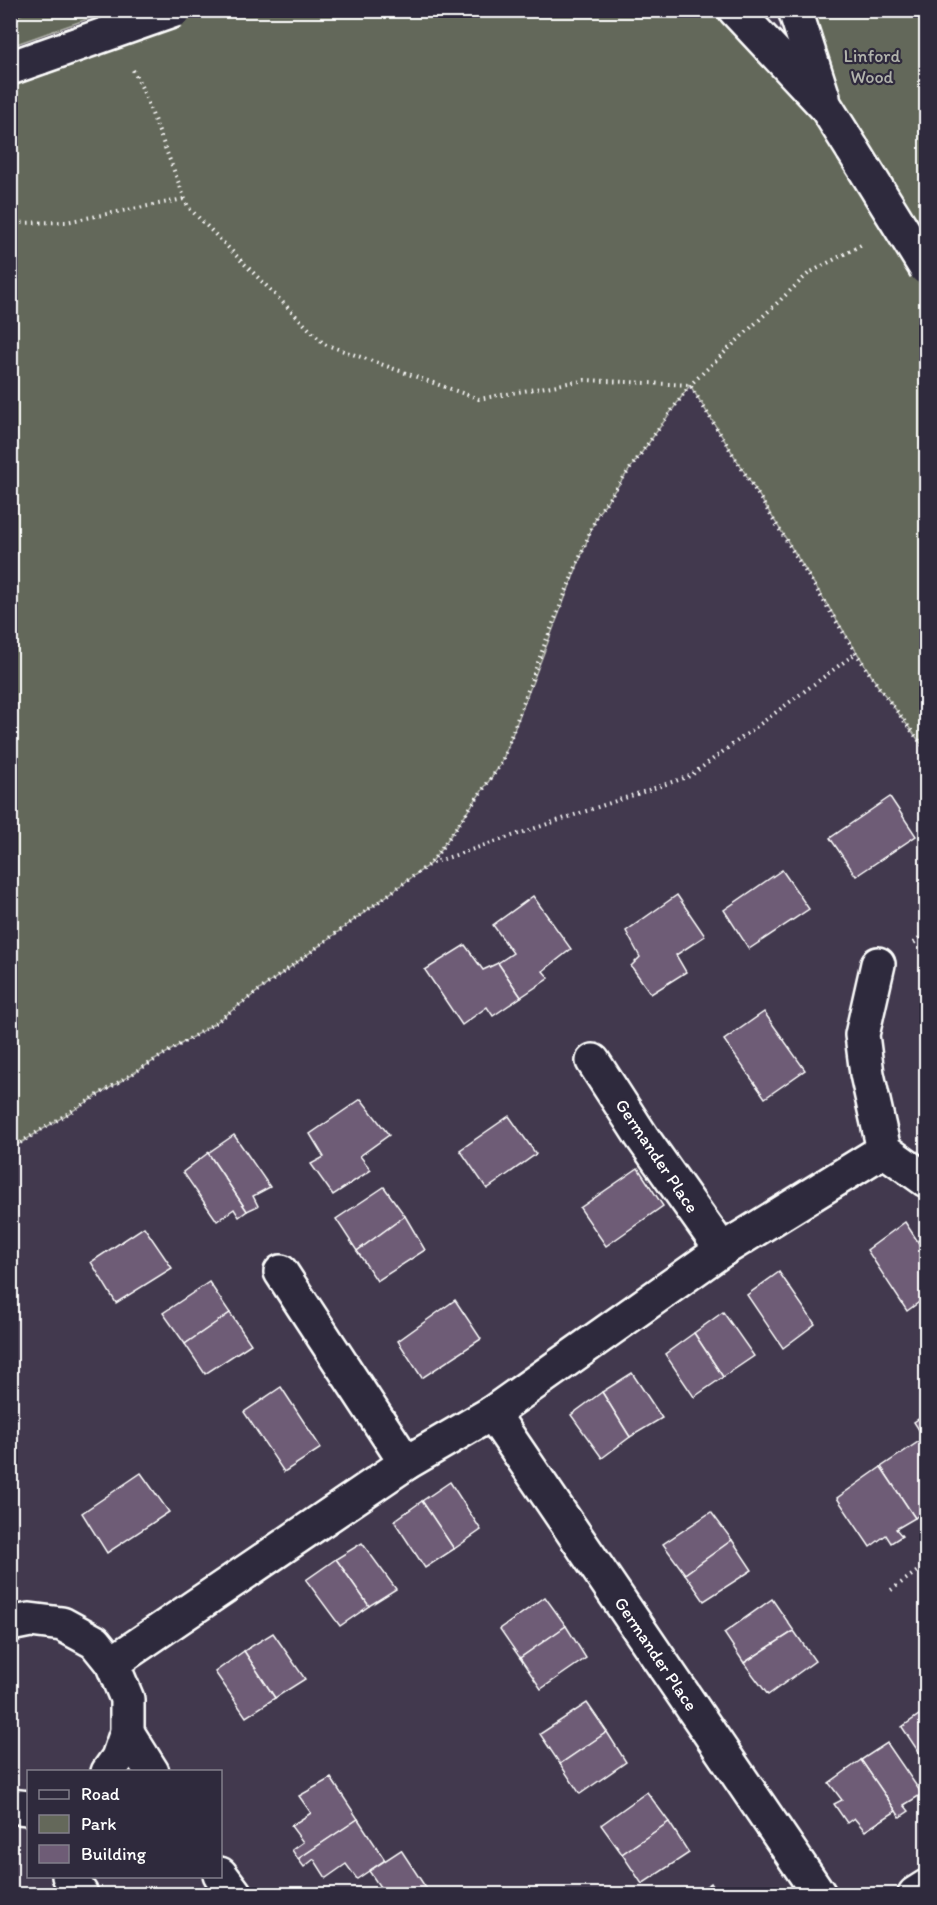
<svg xmlns="http://www.w3.org/2000/svg" width="937" height="1905" font-family="Itim,sans-serif">
  <style>
    .green { fill: #64685a; stroke: #b2b4ac; stroke-width: 1.5 }
    .building { fill: #6e5c76; stroke: #fff; stroke-width: 1.5 }
    .lines { fill: none; stroke-linecap: round; stroke-linejoin: round }
    .minor-casing { stroke: #fff; stroke-width: 38 }
    .tertiary-casing { stroke: #fff; stroke-width: 38 }
    .path { stroke: #fff; stroke-width: 4; stroke-dasharray: 1.5 4.5; stroke-linecap: butt }
    .minor { stroke: #2f2a3d; stroke-width: 33 }
    .tertiary { stroke: #2f2a3d; stroke-width: 33 }
    .tertiary-bridge-casing { stroke: #fff; stroke-width: 38; stroke-linecap: butt }
    .tertiary-bridge { stroke: #2f2a3d; stroke-width: 33 }
    .labels { text-anchor: middle; dominant-baseline: central; stroke-width: 4.5; stroke-linejoin: round; paint-order: stroke }
    .park-label { font-size: 18px; fill: #b2b4ac; stroke: #2f2a3d }
    .street-label { font-size: 18px; fill: #fff; stroke: #2f2a3d }
  </style>
  <rect width="100%" height="100%" fill="#42394e"/>
  <filter id="ink" filterUnits="userSpaceOnUse"><feTurbulence type="fractalNoise" baseFrequency=".0167" numOctaves="2"/><feDisplacementMap in="SourceGraphic" scale="12" xChannelSelector="R" yChannelSelector="G"/><feConvolveMatrix kernelMatrix="1 2 1 2 8 2 1 2 1" color-interpolation-filters="sRGB"/></filter>
  <g filter="url(#ink)">
    <g class="green">
      <path d="M31,10h79v1l-99,35v-28z"/>
      <path d="M735,10l90,95 -30,-94h131v257l-35,-37 35,54v465l-48,-64 -188,-301 -93,130 -96,249 -70,99 -216,160 -204,126v-1078l168,-60z"/>
    </g>
    <g class="building">
      <path d="M890,797l26,39 -60,40 -26,-38z"/>
      <path d="M782,870l27,39 -60,40 -25,-39z"/>
      <path d="M677,895l28,41 -29,19 10,17 -35,22 -20,-28 9,-9 -14,-26z"/>
      <path d="M533,896l38,53 -28,22 6,7 -28,19 -23,-34 15,-10 -20,-28z"/>
      <path d="M465,945l18,25 15,-7 23,34 -28,19 -6,-9 -25,18 -37,-55z"/>
      <path d="M764,1012l41,58 -40,28 -41,-58z"/>
      <path d="M361,1099l28,36 -29,21 11,14 -38,25 -22,-31 13,-7 -14,-23z"/>
      <path d="M509,1116l27,38 -49,35 -27,-39z"/>
      <path d="M234,1135l36,52 -17,9 5,10 -11,5 -39,-58z"/>
      <path d="M208,1153l39,58 -8,6 -5,-8 -17,12 -34,-49z"/>
      <path d="M638,1168l25,38 -57,40 -26,-38z"/>
      <path d="M384,1187l21,29 -48,35 -21,-32z"/>
      <path d="M405,1216l20,34 -48,31 -20,-30z"/>
      <path d="M905,1222l21,32v43l-19,14 -40,-61z"/>
      <path d="M144,1227l28,41 -56,35 -25,-41z"/>
      <path d="M779,1272l36,52 -32,24 -36,-53z"/>
      <path d="M209,1282l21,31 -45,31 -22,-31z"/>
      <path d="M455,1300l26,39 -59,39 -24,-37z"/>
      <path d="M723,1312l31,44 -31,21 -29,-44z"/>
      <path d="M230,1313l21,31 -46,30 -20,-30z"/>
      <path d="M694,1333l29,44 -29,20 -29,-43z"/>
      <path d="M632,1373l30,45 -32,19 -28,-45z"/>
      <path d="M281,1387l40,61 -37,24 -40,-60z"/>
      <path d="M602,1392l28,45 -28,21 -31,-43z"/>
      <path d="M926,1414v27l-12,-19z"/>
      <path d="M924,1438l2,3v68l-11,9 -34,-51z"/>
      <path d="M881,1467l34,51 -19,11 6,7 -11,7 -5,-8 -16,12 -33,-49z"/>
      <path d="M141,1473l28,39 -62,41 -25,-40z"/>
      <path d="M450,1482l31,48 -27,19 -32,-48z"/>
      <path d="M422,1501l32,48 -29,19 -31,-47z"/>
      <path d="M711,1512l21,28 -47,34 -22,-30z"/>
      <path d="M732,1540l20,30 -48,31 -19,-27z"/>
      <path d="M362,1543l34,46 -27,17 -33,-47z"/>
      <path d="M336,1559l33,47 -29,20 -34,-46z"/>
      <path d="M545,1597l21,29 -46,32 -20,-29z"/>
      <path d="M772,1599l22,32 -50,32 -20,-30z"/>
      <path d="M566,1626l20,32 -45,31 -21,-31z"/>
      <path d="M794,1631l21,30 -47,34 -24,-32z"/>
      <path d="M273,1633l32,46 -30,19 -31,-47z"/>
      <path d="M244,1651l31,47 -29,19 -31,-45z"/>
      <path d="M587,1703l20,29 -47,32 -20,-30z"/>
      <path d="M926,1710v53l-24,-36z"/>
      <path d="M607,1732l19,30 -46,32 -20,-30z"/>
      <path d="M887,1743l35,51 -18,11 5,6 -9,6 -39,-57z"/>
      <path d="M861,1760l35,51 -31,20 -11,-13 -7,5 -13,-19 8,-4 -13,-17z"/>
      <path d="M331,1778l27,41 -60,40 -6,-9 11,-8 -12,-16 20,-13 -12,-17z"/>
      <path d="M647,1792l22,30 -47,32 -21,-29z"/>
      <path d="M358,1819l27,41 -28,19 -11,-15 -20,14 -12,-19 -10,8 -6,-8z"/>
      <path d="M669,1822l20,31 -47,31 -20,-30z"/>
      <path d="M401,1850l27,41 -5,3h-54l11,-7 -11,-16z"/>
      <path d="M711,1883l7,11h-24z"/>
    </g>
    <g class="lines">
      <defs>
        <g id="minor">
          <path d="M878,964l-16,71 5,39 17,76 42,30"/>
          <path d="M593,1061l49,76 80,113"/>
          <path d="M281,1272l125,191"/>
          <path d="M492,1413l327,481"/>
          <path d="M10,1624l20,-4 32,4 33,18 17,21 15,36v33l-9,26 -10,14"/>
          <path d="M112,1663l294,-200 86,-50 230,-163 162,-100"/>
          <path d="M127,1732l25,40"/>
          <path d="M10,1806l18,2"/>
          <path d="M220,1874l15,20"/>
          <path d="M69,1876l12,18"/>
          <path d="M915,1894l11,-7"/>
        </g>
        <g id="tertiary">
          <path d="M735,10l91,97 27,43"/>
          <path d="M795,10l28,87"/>
          <path d="M10,68l31,-11"/>
        </g>
      </defs>
      <use href="#minor" class="minor-casing"/>
      <use href="#tertiary" class="tertiary-casing"/>
      <g class="path">
        <path d="M133,70l9,18 46,119 136,137 155,55 106,-19 105,5 166,268 22,33 48,64"/>
        <path d="M10,223l56,-1 118,-23"/>
        <path d="M432,863l258,-87 166,-123"/>
        <path d="M914,943l12,-12"/>
        <path d="M10,1149l205,-126 216,-160 70,-99 43,-118 53,-131 93,-130 119,-112 54,-29"/>
        <path d="M891,1590l35,-25"/>
      </g>
      <use href="#minor" class="minor"/>
      <use href="#tertiary" class="tertiary"/>
      <defs>
        <g id="tertiary-bridge">
          <path d="M41,57l134,-47"/>
          <path d="M853,150l73,118"/>
        </g>
      </defs>
      <use href="#tertiary-bridge" class="tertiary-bridge-casing"/>
      <use href="#tertiary-bridge" class="tertiary-bridge"/>
    </g>
  </g>
  <g class="labels">
    <g class="park-label">
      <text x="872" y="56">Linford<tspan x="872" dy="21">Wood</tspan></text>
    </g>
    <g class="street-label">
      <text transform="translate(657 1156) rotate(56)">Germander Place</text>
      <text transform="translate(656 1654) rotate(56)">Germander Place</text>
    </g>
  </g>
  <rect width="937" height="1905" fill="none" stroke="#2f2a3d" stroke-width="36"/>
  <rect x="18" y="18" width="901" height="1869" fill="none" stroke="#fff" stroke-width="2" filter="url(#ink)"/>
  <rect x="27" y="1770" width="195" height="108" fill="#2f2a3d" stroke="#827f8b" stroke-width="1.5"/>
  <rect x="39" y="1790" width="30" height="9" fill="#2f2a3d" stroke="#827f8b" stroke-width="1.5"/>
  <text x="81" y="1800" font-size="18" fill="#ffffff">Road</text>
  <rect x="39" y="1815" width="30" height="18" fill="#64685a" stroke="#827f8b" stroke-width="1.5"/>
  <text x="81" y="1830" font-size="18" fill="#ffffff">Park</text>
  <rect x="39" y="1845" width="30" height="18" fill="#6e5c76" stroke="#827f8b" stroke-width="1.5"/>
  <text x="81" y="1860" font-size="18" fill="#ffffff">Building</text>
</svg>
